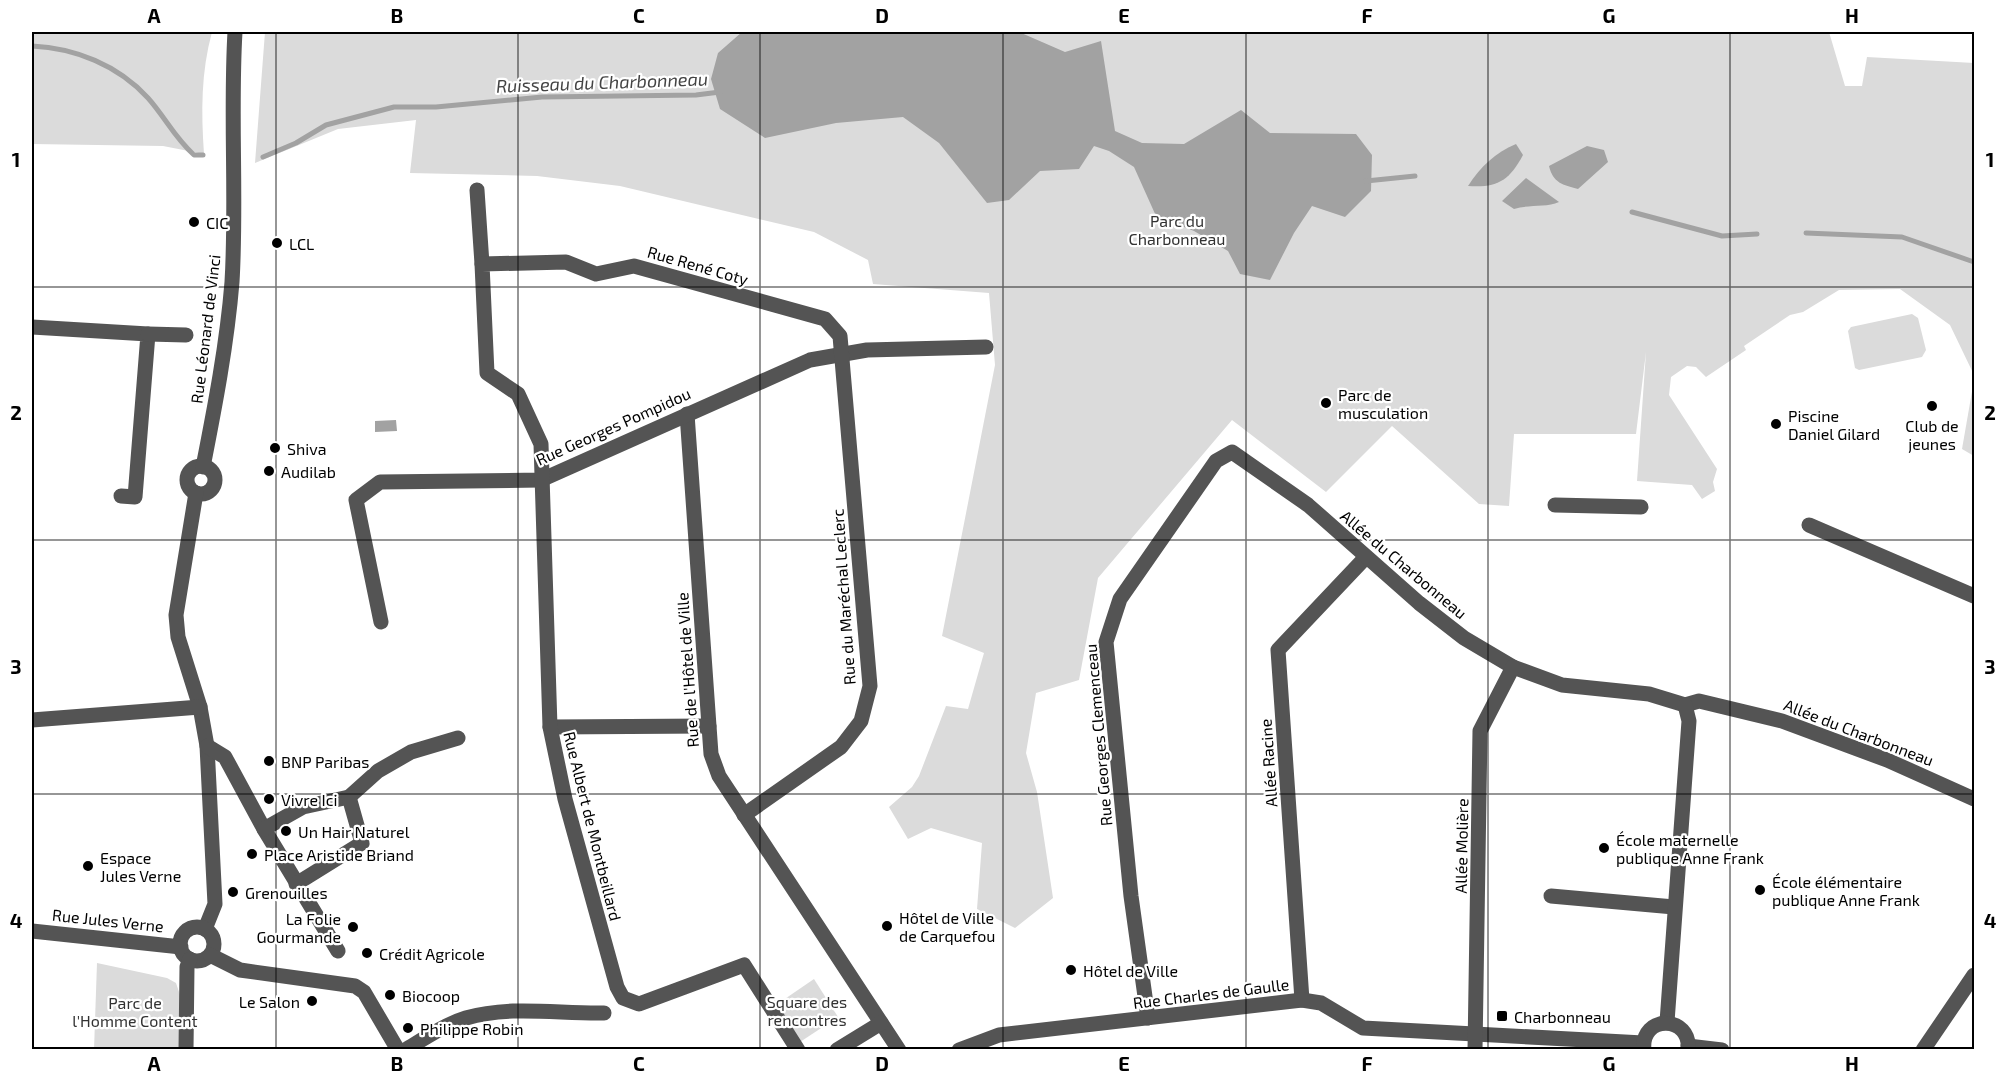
<svg xmlns="http://www.w3.org/2000/svg" width="2006" height="1081" font-family="'Exo 2',sans-serif">
  <style>
    .green { fill: #dbdbdb }
    .water { fill: #a2a2a2 }
    .lines { fill: none; stroke-linecap: round; stroke-linejoin: round }
    .stream { stroke: #a2a2a2; stroke-width: 5 }
    .minor { stroke: #545454; stroke-width: 15 }
    .grid { fill: none; stroke: #000; stroke-width: 1.5; stroke-opacity: 0.55 }
    .poi-dot { fill: #000; stroke: #fff; stroke-width: 2 }
    .labels { text-anchor: middle; dominant-baseline: central; stroke-width: 4.5; stroke-linejoin: round; paint-order: stroke }
    .park-label { font-size: 16px; fill: #323232; stroke: #fff }
    .poi-label { font-size: 16px; fill: #000; stroke: #fff; text-anchor: start }
    .street-label { font-size: 16px; fill: #000; stroke: #fff }
    .water-label { font-size: 18px; font-style: italic; fill: #434343; stroke: #fff }
    .neatline { fill: none; stroke: #000; stroke-width: 2 }
    .grid-label { font-size: 20px; text-anchor: middle; font-weight: bold; fill: #000 }
  </style>
  <rect width="100%" height="100%" fill="#fff"/>
  <g class="green">
    <path d="M32,32h180c-11,40 -11,80 -8,122l-41,-8 -131,-2z"/>
    <path d="M265,32h1564l16,54h17l5,-29 107,6v312l-24,-50 -50,-36 -61,1 -36,22 -13,3 -46,31 2,4 -40,27 -10,-10 -9,-1 -16,11 -2,18 48,74 -4,13 2,9 -13,8 -10,-14 -55,-4 9,-129 -10,82h-122l-5,72 -30,-2 -87,-78 -66,66 -94,-72 -134,158 -19,102 -43,13 -10,60 11,39 16,106 -38,30 -38,-19 5,-66 -51,-15 -23,11 -19,-32 23,-20 7,-11 27,-70 22,3 16,-56 -42,-17 53,-271 -6,-72 -116,-9 -5,-24 -54,-28 -194,-46 -83,-10 -127,-3 6,-53 -78,9 -83,34z"/>
    <path d="M1912,314l6,4 8,32 -4,7 -63,13 -4,-2 -7,-37 3,-4z"/>
    <path d="M1974,380v76l-12,-7z"/>
    <path d="M97,963l70,15 9,5 4,12v54l-86,1z"/>
    <path d="M814,979l24,38 -38,25 -24,-37z"/>
  </g>
  <g class="water">
    <path d="M742,32h277l46,20 36,-11 14,90 27,12 42,1 57,-34 29,23 86,1 16,21 -1,36 -26,26 -33,-11 -18,27 -24,47 -30,-6 -12,-23 -34,-20 -38,-15 -22,-49 -25,-16 -15,-5 -15,23 -39,2 -31,29 -22,3 -48,-60 -36,-26 -67,6 -71,15 -45,-29 -9,-30 7,-26z"/>
    <path d="M1516,144l7,11c-14,26 -26,33 -55,31 13,-20 27,-33 48,-42z"/>
    <path d="M1587,146l17,4 4,12 -30,27c-15,-4 -25,-6 -29,-23z"/>
    <path d="M1526,178l33,24c-13,6 -29,2 -45,7l-12,-8z"/>
    <path d="M396,420l1,11 -22,1v-11z"/>
  </g>
  <g class="lines">
    <g class="stream">
      <path d="M32,46c43,2 86,19 116,52 17,19 26,39 46,57h9"/>
      <path d="M263,157l33,-14 30,-18 68,-18h42l106,-10 154,-2 24,-3"/>
      <path d="M1366,181l49,-5"/>
      <path d="M1632,212l90,24 35,-2"/>
      <path d="M1806,233l96,4 72,25"/>
    </g>
    <g class="minor">
      <path d="M477,190l5,74"/>
      <path d="M32,327l116,7 -13,163 -14,-1"/>
      <path d="M148,334l38,1"/>
      <path d="M687,414l22,312 2,28 8,22 180,274"/>
      <circle cx="201" cy="480" r="14"/>
      <path d="M203,467c12,-61 24,-123 29,-185 5,-83 -2,-167 3,-250"/>
      <path d="M196,493l-20,122 2,22 22,70 7,39 8,158 -10,25"/>
      <path d="M1555,505l86,2"/>
      <path d="M1809,525l165,71"/>
      <path d="M381,622l-25,-122 24,-18 161,-2 269,-120 57,-10 119,-3"/>
      <path d="M32,720l168,-13"/>
      <path d="M550,727l159,-1"/>
      <path d="M207,746l18,11 39,72 74,122"/>
      <path d="M744,815l97,-68 20,-26 9,-35 -30,-350 -15,-17 -191,-53 -38,8 -30,-12 -84,2 5,109 31,21 23,50 9,283 15,72 52,188 6,11 16,6 105,-39 54,85"/>
      <path d="M264,829l39,-22 46,-10 29,-26 33,-19 47,-14"/>
      <path d="M296,884l66,-41 -13,-46"/>
      <path d="M1551,896l123,11"/>
      <circle cx="197" cy="944" r="17"/>
      <path d="M32,931l149,16"/>
      <path d="M210,955l30,15 115,16 9,6 34,58"/>
      <path d="M1302,1000l-24,-350 88,-93"/>
      <path d="M1148,1018l-17,-122 -25,-254 14,-43 96,-138 16,-9 76,53 111,98 45,35 49,29 49,18 87,9 36,11 14,-4 83,20 105,39 87,39"/>
      <path d="M1667,1022l22,-301 -4,-16"/>
      <path d="M1688,1046l34,4"/>
      <path d="M186,1050l1,-83 3,-8"/>
      <path d="M405,1050c20,-12 39,-25 61,-32 44,-13 93,-4 138,-5"/>
      <path d="M837,1050l44,-27"/>
      <path d="M959,1050l40,-15 303,-35 19,3 42,25 280,15"/>
      <path d="M1475,1050l5,-319 33,-64"/>
      <path d="M1644,1050c-4,-36 48,-35 44,0"/>
      <path d="M1923,1050l51,-75"/>
    </g>
  </g>
  <path class="grid" d="M276,32v1018M518,32v1018M760,32v1018M1003,32v1018M1246,32v1018M1488,32v1018M1730,32v1018M32,287h1942M32,540h1942M32,794h1942"/>
  <g class="poi-dot">
    <circle cx="194" cy="222" r="6"/>
    <circle cx="277" cy="243" r="6"/>
    <circle cx="1326" cy="403" r="6"/>
    <circle cx="1932" cy="406" r="6"/>
    <circle cx="1776" cy="424" r="6"/>
    <circle cx="275" cy="448" r="6"/>
    <circle cx="269" cy="471" r="6"/>
    <circle cx="269" cy="761" r="6"/>
    <circle cx="269" cy="799" r="6"/>
    <circle cx="286" cy="831" r="6"/>
    <circle cx="1604" cy="848" r="6"/>
    <circle cx="252" cy="854" r="6"/>
    <circle cx="88" cy="866" r="6"/>
    <circle cx="1760" cy="890" r="6"/>
    <circle cx="233" cy="892" r="6"/>
    <circle cx="887" cy="926" r="6"/>
    <circle cx="353" cy="927" r="6"/>
    <circle cx="367" cy="953" r="6"/>
    <circle cx="1071" cy="970" r="6"/>
    <circle cx="390" cy="995" r="6"/>
    <circle cx="312" cy="1001" r="6"/>
    <rect x="1496" y="1010" width="12" height="12" rx="3"/>
    <circle cx="408" cy="1028" r="6"/>
  </g>
  <g class="labels">
    <g class="park-label">
      <text x="1177" y="220">Parc du<tspan x="1177" dy="18">Charbonneau</tspan></text>
      <text x="807" y="1001">Square des<tspan x="807" dy="18">rencontres</tspan></text>
      <text x="135" y="1002">Parc de<tspan x="135" dy="18">l'Homme Content</tspan></text>
    </g>
    <g class="poi-label">
      <text x="206" y="222">CIC</text>
      <text x="289" y="243">LCL</text>
      <text x="1338" y="394">Parc de<tspan x="1338" dy="18">musculation</tspan></text>
      <text x="1788" y="415">Piscine<tspan x="1788" dy="18">Daniel Gilard</tspan></text>
      <text x="1932" y="425" text-anchor="middle">Club de<tspan x="1932" dy="18">jeunes</tspan></text>
      <text x="287" y="448">Shiva</text>
      <text x="281" y="471">Audilab</text>
      <text x="281" y="761">BNP Paribas</text>
      <text x="281" y="799">Vivre Ici</text>
      <text x="298" y="831">Un Hair Naturel</text>
      <text x="1616" y="839">École maternelle<tspan x="1616" dy="18">publique Anne Frank</tspan></text>
      <text x="264" y="854">Place Aristide Briand</text>
      <text x="100" y="857">Espace<tspan x="100" dy="18">Jules Verne</tspan></text>
      <text x="1772" y="881">École élémentaire<tspan x="1772" dy="18">publique Anne Frank</tspan></text>
      <text x="245" y="892">Grenouilles</text>
      <text x="899" y="917">Hôtel de Ville<tspan x="899" dy="18">de Carquefou</tspan></text>
      <text x="341" y="918" text-anchor="end">La Folie<tspan x="341" dy="18">Gourmande</tspan></text>
      <text x="379" y="953">Crédit Agricole</text>
      <text x="1083" y="970">Hôtel de Ville</text>
      <text x="402" y="995">Biocoop</text>
      <text x="300" y="1001" text-anchor="end">Le Salon</text>
      <text x="1514" y="1016">Charbonneau</text>
      <text x="420" y="1028">Philippe Robin</text>
    </g>
    <g class="street-label">
      <text transform="translate(698 265) rotate(16)">Rue René Coty</text>
      <text transform="translate(205 329) rotate(-83)">Rue Léonard de Vinci</text>
      <text transform="translate(613 426) rotate(-24)">Rue Georges Pompidou</text>
      <text transform="translate(1404 564) rotate(40)">Allée du Charbonneau</text>
      <text transform="translate(843 597) rotate(-94)">Rue du Maréchal Leclerc</text>
      <text transform="translate(687 670) rotate(-94)">Rue de l'Hôtel de Ville</text>
      <text transform="translate(1859 732) rotate(21)">Allée du Charbonneau</text>
      <text transform="translate(1098 735) rotate(-95)">Rue Georges Clemenceau</text>
      <text transform="translate(1268 763) rotate(-94)">Allée Racine</text>
      <text transform="translate(593 826) rotate(76)">Rue Albert de Montbeillard</text>
      <text transform="translate(1461 846) rotate(-89)">Allée Molière</text>
      <text transform="translate(108 920) rotate(6)">Rue Jules Verne</text>
      <text transform="translate(1211 993) rotate(-7)">Rue Charles de Gaulle</text>
    </g>
    <g class="water-label">
      <text transform="translate(602 82) rotate(-2)">Ruisseau du Charbonneau</text>
    </g>
  </g>
  <rect width="2006" height="1081" fill="none" stroke="#ffffff" stroke-width="66"/>
  <rect x="33" y="33" width="1940" height="1015" class="neatline"/>
  <g class="grid-label">
    <text x="154" y="23">A</text>
    <text x="397" y="23">B</text>
    <text x="639" y="23">C</text>
    <text x="882" y="23">D</text>
    <text x="1124" y="23">E</text>
    <text x="1367" y="23">F</text>
    <text x="1609" y="23">G</text>
    <text x="1852" y="23">H</text>
    <text x="16" y="167">1</text>
    <text x="1990" y="167">1</text>
    <text x="16" y="420">2</text>
    <text x="1990" y="420">2</text>
    <text x="16" y="674">3</text>
    <text x="1990" y="674">3</text>
    <text x="16" y="928">4</text>
    <text x="1990" y="928">4</text>
    <text x="154" y="1071">A</text>
    <text x="397" y="1071">B</text>
    <text x="639" y="1071">C</text>
    <text x="882" y="1071">D</text>
    <text x="1124" y="1071">E</text>
    <text x="1367" y="1071">F</text>
    <text x="1609" y="1071">G</text>
    <text x="1852" y="1071">H</text>
  </g>
</svg>
